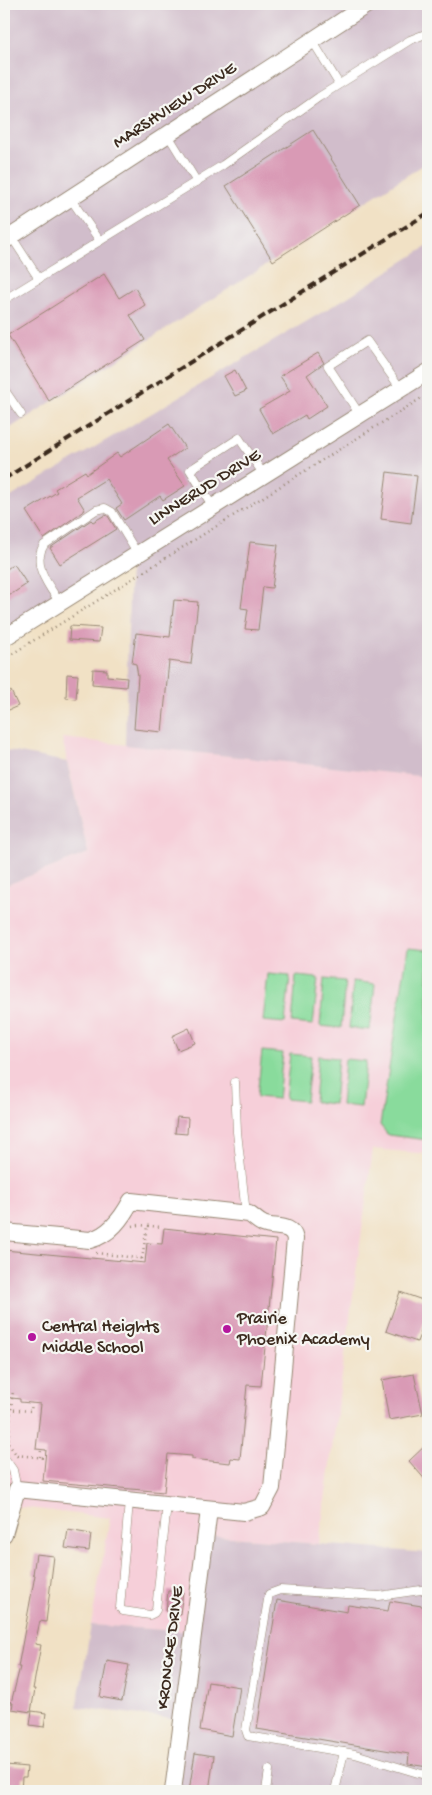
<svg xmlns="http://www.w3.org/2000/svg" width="432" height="1795" font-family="'Gochi Hand',sans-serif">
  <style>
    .built { fill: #f6cfd9 }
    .industrial { fill: #d1bdcb }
    .green { fill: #89db9c; stroke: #62825d }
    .building { fill: #d99ab5 }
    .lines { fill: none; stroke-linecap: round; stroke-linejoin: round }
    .service-casing { stroke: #968672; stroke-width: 9 }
    .minor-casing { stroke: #968672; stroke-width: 18 }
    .path { stroke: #968672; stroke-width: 2.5; stroke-dasharray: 1 4; stroke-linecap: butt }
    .service { stroke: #fff; stroke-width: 8 }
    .minor { stroke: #fff; stroke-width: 16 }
    .rail { stroke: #3b2a1e; stroke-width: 4; stroke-dasharray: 8 4; stroke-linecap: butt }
    .poi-dot { fill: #b5179e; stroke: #f6f6f2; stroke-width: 2 }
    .labels { text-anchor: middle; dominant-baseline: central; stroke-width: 4.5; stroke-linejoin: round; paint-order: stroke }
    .street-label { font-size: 18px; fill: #3b2a1e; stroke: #f6f6f2 }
    .poi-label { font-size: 18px; fill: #3b2a1e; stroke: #f6f6f2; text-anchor: start }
  </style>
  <rect width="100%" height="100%" fill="#f6f6f2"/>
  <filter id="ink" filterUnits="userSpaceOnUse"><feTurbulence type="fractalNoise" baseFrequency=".02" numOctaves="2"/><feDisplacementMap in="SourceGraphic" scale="10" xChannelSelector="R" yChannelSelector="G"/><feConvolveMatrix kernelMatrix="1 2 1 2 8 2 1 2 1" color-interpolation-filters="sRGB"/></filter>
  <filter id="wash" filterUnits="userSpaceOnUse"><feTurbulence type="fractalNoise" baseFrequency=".0096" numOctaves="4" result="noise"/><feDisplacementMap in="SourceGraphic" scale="20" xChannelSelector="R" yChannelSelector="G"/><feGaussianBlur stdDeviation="1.12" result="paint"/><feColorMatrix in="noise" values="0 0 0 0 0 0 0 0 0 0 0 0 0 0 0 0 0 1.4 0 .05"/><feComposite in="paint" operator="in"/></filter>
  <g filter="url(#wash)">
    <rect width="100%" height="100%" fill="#f1e1c5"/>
    <path class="built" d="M62,738l366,39v377l-55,-5 -54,395 -113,-9 -13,97 -102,-7 19,-107 -98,-12 -8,28v-648l84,-33z"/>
    <g class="industrial">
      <path d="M4,4h424v158l-424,270z"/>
      <path d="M428,246v531l-303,-32 5,-186 -126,79v-137l342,-203z"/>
      <path d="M4,750l63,12 21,91 -84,33z"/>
      <path d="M206,1535l222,18v238h-255l9,-71 -105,-13 14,-82 102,7z"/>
    </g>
    <g class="green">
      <path d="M408,948l20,2v190l-40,-5 -8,-10z"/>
      <path d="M268,974l22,2 -5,47 -22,-2z"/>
      <path d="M296,976l22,2 -5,47 -21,-2z"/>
      <path d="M324,979l21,2 -4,47 -21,-2z"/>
      <path d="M353,981l22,3 -5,46 -21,-2z"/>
      <path d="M262,1051l21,2 -5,46 -21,-2z"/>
      <path d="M290,1054l21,2 -5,45 -21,-2z"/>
      <path d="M318,1056l20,2 -4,46 -20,-2z"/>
      <path d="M345,1059l21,2 -5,46 -20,-2z"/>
    </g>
    <g id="blocks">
      <g class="building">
        <path d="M313,130l47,75 -87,56 -47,-75z"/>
        <path d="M104,274l15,24 16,-10 10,17 -15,10 15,25 -96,61 -41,-66z"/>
        <path d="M318,353l6,10 -17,12 20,31 -20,13 -2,-4 -32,19 -14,-25 31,-18 -10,-15z"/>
        <path d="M235,370l11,21 -11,5 -11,-20z"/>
        <path d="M169,424l16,24 -18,12 18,26 -22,14 -3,-4 -36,24 -8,-12 6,-4 -16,-25 -29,18 8,13 -41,29 -18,-28 31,-19 -2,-3 30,-18 2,3 30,-21 3,4z"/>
        <path d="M387,472l30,4 -6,47 -30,-4z"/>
        <path d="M105,515l3,1 8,13 -56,35 -10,-16 41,-28 2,2z"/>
        <path d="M250,542l28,3 -6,43 -9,-1 -5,43 -13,-1 3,-20 -7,-1z"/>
        <path d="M14,564l13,20 -23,15v-28z"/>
        <path d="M174,600l24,2 -7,62 -22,-3 -7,71 -28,-3 4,-53 -2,-12 -4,-1 4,-30 34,4z"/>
        <path d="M70,626l31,2 -2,14 -30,-2z"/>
        <path d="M93,669l14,1v6l20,2 -1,9 -34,-3z"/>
        <path d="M67,674l11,1 -2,24 -10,-1z"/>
        <path d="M11,691l7,15 -14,6v-17z"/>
        <path d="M189,1028l6,15 -17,7 -6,-14z"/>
        <path d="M177,1117l11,1 -1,16 -12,-1z"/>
        <path d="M164,1228l112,12 -15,146 -14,-1 -7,74 -9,-1 -1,5 -38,-4v-3l-24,-2 -4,38 -121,-11 3,-31 -10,-1 5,-45 -21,-2v-3l-16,-2v-147l141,13 2,-20 15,1z"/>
        <path d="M400,1292l28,10v10l-11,30 -31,-11z"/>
        <path d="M414,1374l9,40 -34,6 -7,-40z"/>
        <path d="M428,1443v40l-19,-22z"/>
        <path d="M68,1530l23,4 -2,17 -24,-3z"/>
        <path d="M36,1554l18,2 -8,66 -6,-1 -5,23 6,1 -8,44h2l-4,23 -19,-3 1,-6h-2l9,-36h-2l17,-92 -2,-1z"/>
        <path d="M168,1591l15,1 -3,22 -14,-2z"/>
        <path d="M277,1600l70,12 1,-7 40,6 2,-10 38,6v160l-20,-3 1,-10 -152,-25z"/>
        <path d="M107,1661l22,4 -7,36 -22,-4z"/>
        <path d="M208,1682l32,5 -8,49 -32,-6z"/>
        <path d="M32,1711l14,2 -2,14 -14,-2z"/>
        <path d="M195,1753l19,3 -5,35h-20z"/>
        <path d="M6,1765l21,2 -1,10h-4l-1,14h-17z"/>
      </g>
    </g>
  </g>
  <g filter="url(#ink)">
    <use href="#blocks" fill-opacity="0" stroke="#968672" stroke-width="1"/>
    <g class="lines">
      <defs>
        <g id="service">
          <path d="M312,40l27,44"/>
          <path d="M168,135l29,47"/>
          <path d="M70,198l30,43"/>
          <path d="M11,236l28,43"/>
          <path d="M4,300l219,-135 96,-68 91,-57 18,-7"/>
          <path d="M4,389l17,25"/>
          <path d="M360,415l-32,-49 39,-25 34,48"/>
          <path d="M213,507l-23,-37 49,-32 25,37"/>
          <path d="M60,603c-11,-17 -29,-39 -16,-58l52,-35 9,-2 7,4 25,41"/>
          <path d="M235,1082l2,50 9,82"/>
          <path d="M4,1457l9,13 4,19"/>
          <path d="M129,1501l-9,107 3,3 27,4 4,-2 2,-3 11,-106"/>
          <path d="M428,1589l-49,7 -99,-6 -11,4 -23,136 2,6 107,18 73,22"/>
          <path d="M266,1791l3,-21"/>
          <path d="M335,1791l9,-39"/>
        </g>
        <g id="minor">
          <path d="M4,241l364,-237"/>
          <path d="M4,638l424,-266"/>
          <path d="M4,1232l86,8c20,-5 32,-22 41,-39l118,13c5,3 8,7 14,10 11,5 29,-1 32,15l-23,249 -10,19 -18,5 -227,-23 -13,45"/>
          <path d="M173,1791l36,-281"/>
        </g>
      </defs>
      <use href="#service" class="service-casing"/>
      <use href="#minor" class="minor-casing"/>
      <g class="path">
        <path d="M4,659l424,-265"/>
        <path d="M133,1226l6,-1 22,2"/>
        <path d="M96,1253l49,6"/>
        <path d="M142,1259l5,-33"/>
        <path d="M4,1409l27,2 1,-8"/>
        <path d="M4,1441l6,5 8,11"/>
        <path d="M8,1444l5,-54"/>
        <path d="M17,1455l28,3"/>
        <path d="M40,1457l1,-7"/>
      </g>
      <use href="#service" class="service"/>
      <use href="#minor" class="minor"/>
      <path class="rail" d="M4,479l424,-266"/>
    </g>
  </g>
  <g class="poi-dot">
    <circle cx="227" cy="1329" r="5"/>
    <circle cx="32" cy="1337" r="5"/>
  </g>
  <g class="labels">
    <g class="street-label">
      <text transform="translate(175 106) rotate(-33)">MARSHVIEW DRIVE</text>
      <text transform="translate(205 488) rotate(-32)">LINNERUD DRIVE</text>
      <text transform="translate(171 1648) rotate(-83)">KRONCKE DRIVE</text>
    </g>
    <g class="poi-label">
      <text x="237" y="1319">Prairie<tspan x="237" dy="21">Phoenix Academy</tspan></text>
      <text x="42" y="1327">Central Heights<tspan x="42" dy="21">Middle School</tspan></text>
    </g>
  </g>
  <rect width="432" height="1795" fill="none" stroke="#f6f6f2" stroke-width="20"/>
</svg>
